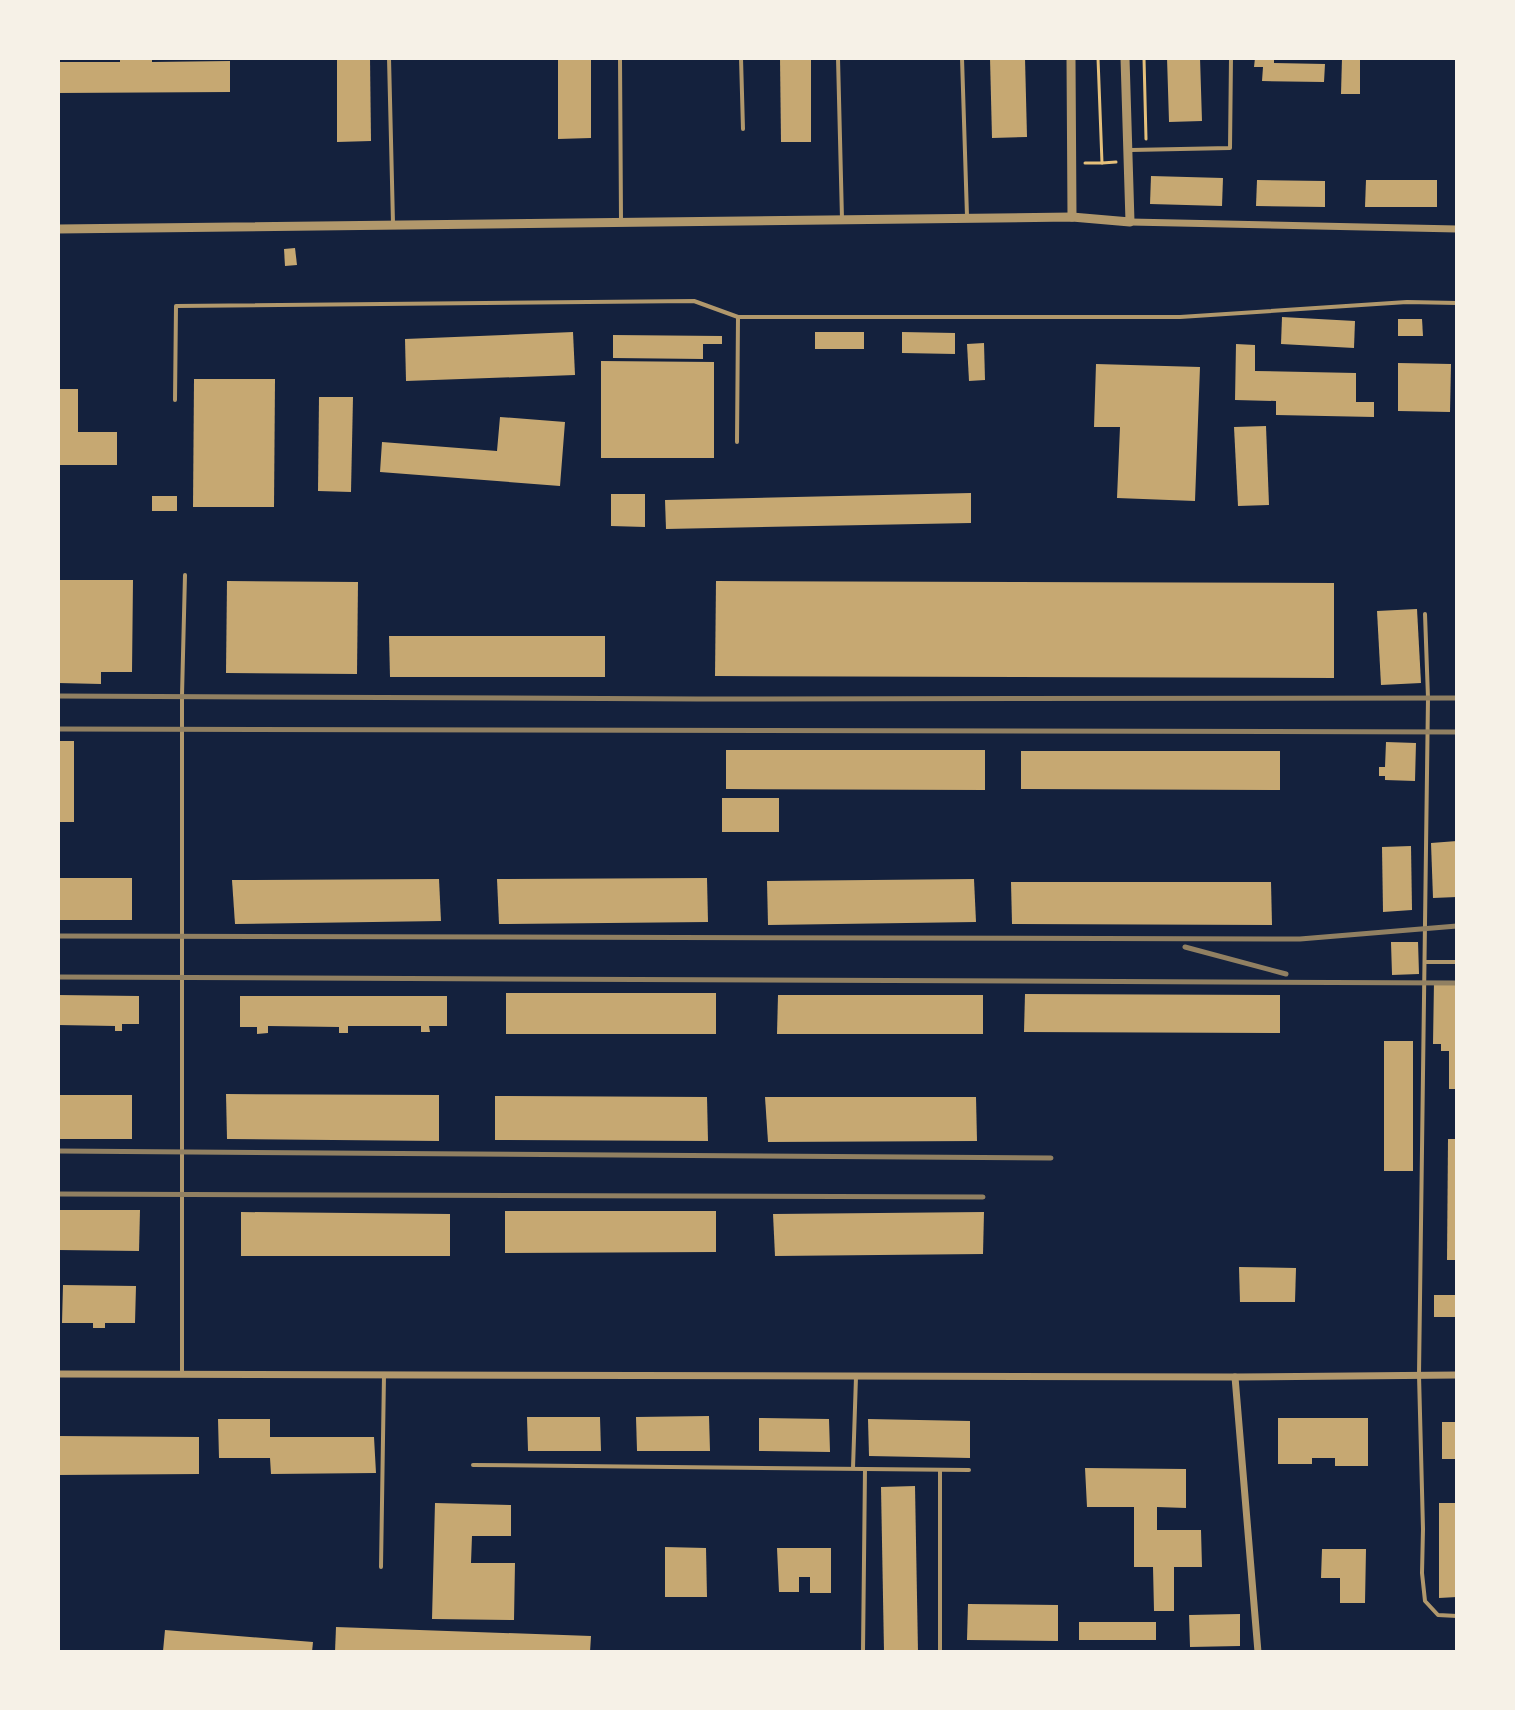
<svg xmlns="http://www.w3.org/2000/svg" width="1515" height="1710" font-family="'Source Sans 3',sans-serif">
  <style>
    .building { fill: #c6a872 }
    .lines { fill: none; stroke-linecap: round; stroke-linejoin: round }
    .path { stroke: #e5c07b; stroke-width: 3 }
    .service { stroke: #b1986c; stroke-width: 4 }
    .minor { stroke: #b1986c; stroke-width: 7 }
    .tertiary { stroke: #b1986c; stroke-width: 9 }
    .rail { stroke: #918062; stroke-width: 5 }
  </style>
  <rect width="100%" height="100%" fill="#14213d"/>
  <g class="building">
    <path d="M120,58h32v4l78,-1v31l-172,1v-31h62z"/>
    <path d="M337,58h33l1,83 -34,1z"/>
    <path d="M558,58h33v80l-33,1z"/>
    <path d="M780,58h31v84h-30z"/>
    <path d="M990,58h35l2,79 -35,1z"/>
    <path d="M1167,58h33l2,63 -33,1z"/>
    <path d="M1255,58h19v5l51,1 -1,18 -62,-1 1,-14h-9z"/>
    <path d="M1342,58h18v36h-19z"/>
    <path d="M1151,176l72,2 -1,28 -72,-2z"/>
    <path d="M1257,180l68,1v26l-69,-1z"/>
    <path d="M1366,180h71v27h-72z"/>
    <path d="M295,248l2,17 -12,1 -1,-17z"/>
    <path d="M1282,317l73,4 -1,27 -73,-4z"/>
    <path d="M1398,319h24l1,17h-25z"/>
    <path d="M573,332l2,43 -169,6 -1,-42z"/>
    <rect x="815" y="332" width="49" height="17"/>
    <path d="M902,332l53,1v21l-53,-1z"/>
    <path d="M613,335l109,1v8h-19v15l-90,-1z"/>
    <path d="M984,343l1,37 -16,1 -2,-37z"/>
    <path d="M1236,344l19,1v26l101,2v29h18v15l-98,-2v-14l-41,-1z"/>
    <path d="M601,361l113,1v96h-113z"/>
    <path d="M1398,363l53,1 -1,48 -52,-1z"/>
    <path d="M1096,364l104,3 -5,134 -78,-3 3,-71h-26z"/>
    <path d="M194,379h81l-1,128h-81z"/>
    <path d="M58,389h20v43h39v33h-59z"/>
    <path d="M319,397h34l-2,95 -33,-1z"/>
    <path d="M500,417l65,5 -5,64 -180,-14 2,-30 115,9z"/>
    <path d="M1266,426l3,79 -31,1 -4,-79z"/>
    <path d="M971,493v30l-305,6 -1,-29z"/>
    <path d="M611,494h34v33l-34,-1z"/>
    <rect x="152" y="496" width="25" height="15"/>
    <path d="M58,580h75l-1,92h-31v12l-43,-1z"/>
    <path d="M227,581l131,1 -1,92 -131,-1z"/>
    <path d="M716,581l618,2v95l-619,-2z"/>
    <path d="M1417,609l4,74 -40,2 -4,-74z"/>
    <path d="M389,636h216v41h-215z"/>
    <rect x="58" y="741" width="16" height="81"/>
    <path d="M1386,742l30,1 -1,38 -30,-1v-4h-6v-9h6z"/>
    <path d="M726,750h259v40l-259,-1z"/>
    <path d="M1021,751h259v39l-259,-1z"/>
    <rect x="722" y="798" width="57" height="34"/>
    <path d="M1457,841v56l-24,1 -2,-55z"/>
    <path d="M1411,846l1,64 -29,2 -1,-65z"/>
    <rect x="58" y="878" width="74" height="42"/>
    <path d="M707,878l1,44 -209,2 -2,-45z"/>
    <path d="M439,879l2,42 -206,3 -3,-44z"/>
    <path d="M974,879l2,43 -208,3 -1,-44z"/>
    <path d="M1011,882h260l1,43 -260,-1z"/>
    <path d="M1391,942h27l1,32 -27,1z"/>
    <path d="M1434,981h23v108h-8v-38h-8v-7h-8z"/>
    <rect x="506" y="993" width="210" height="41"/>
    <path d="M1025,994l255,1v38l-256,-1z"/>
    <path d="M58,995l81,1v28h-17v7h-7v-5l-57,-1z"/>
    <path d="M778,995h205v39h-206z"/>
    <path d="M240,996h207v30h-18l1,6h-9v-6h-73v7h-9v-6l-71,-1v7l-11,1v-7h-17z"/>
    <rect x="1384" y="1041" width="29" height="130"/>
    <path d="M226,1094l213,1v46l-212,-2z"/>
    <rect x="58" y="1095" width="74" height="44"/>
    <path d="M495,1096l212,1 1,44 -213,-1z"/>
    <path d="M765,1097h211l1,44 -209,1z"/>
    <path d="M1448,1139h9v121h-10z"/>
    <path d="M58,1210h82l-1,41 -81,-1z"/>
    <path d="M505,1211h211v41l-211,1z"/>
    <path d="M241,1212l209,2v42h-209z"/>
    <path d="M984,1212l-1,42 -208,2 -2,-42z"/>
    <path d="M1239,1267l57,1 -1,34h-55z"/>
    <path d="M63,1285l73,1 -1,37h-30v5h-12v-5h-31z"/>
    <rect x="1434" y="1295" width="23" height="22"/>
    <path d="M709,1416l1,35h-73l-1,-34z"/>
    <path d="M527,1417h73l1,34h-73z"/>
    <path d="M759,1418l70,1 1,33 -71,-1z"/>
    <path d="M1278,1418h90v48h-33v-8h-23v6h-34z"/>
    <path d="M218,1419h52v18h104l2,36 -105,1 -1,-16h-51z"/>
    <path d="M868,1419l102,2v37l-101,-2z"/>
    <rect x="1442" y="1422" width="15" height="37"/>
    <path d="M58,1436l141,1v37l-141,1z"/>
    <path d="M1085,1468l101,1v39l-29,-1v23h44l1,37h-28v44h-20l-1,-44h-19v-60h-47z"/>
    <path d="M915,1486l3,166h-34l-3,-165z"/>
    <path d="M435,1503l76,2v31h-39l-1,27h44l-1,57 -82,-1z"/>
    <path d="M1439,1503h18v94l-18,1z"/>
    <path d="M665,1547l41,1 1,49h-42z"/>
    <path d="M777,1548h54v45h-21v-16h-11v15h-20z"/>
    <path d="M1322,1549h44l-1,54h-25v-25h-19z"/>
    <path d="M968,1604l90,1v36l-91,-1z"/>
    <path d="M1240,1614v32l-50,1 -1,-32z"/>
    <rect x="1079" y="1622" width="77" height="18"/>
    <path d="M336,1627l255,9 -1,16h-255z"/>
    <path d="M165,1630l148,12 -1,10 -149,-1z"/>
  </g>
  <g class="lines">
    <g class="path">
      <path d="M1098,58l4,105 14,-1"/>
      <path d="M1144,58l2,81"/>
      <path d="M1085,163h17"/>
    </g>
    <g class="service">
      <path d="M389,58l4,165"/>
      <path d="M620,58l1,162"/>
      <path d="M741,58l2,71"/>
      <path d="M838,58l4,161"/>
      <path d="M962,58l5,158"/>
      <path d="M1131,150l99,-2 1,-90"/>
      <path d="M175,400l1,-94 518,-5 44,16h442l227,-15 50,1"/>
      <path d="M737,442l1,-125"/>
      <path d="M1425,614l3,84 -9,677 4,154 -1,44 3,28 13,14 19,1"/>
      <path d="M1426,962h31"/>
      <path d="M182,1374v-679l3,-120"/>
      <path d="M473,1465l496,5"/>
      <path d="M853,1468l3,-91"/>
      <path d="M940,1470v182"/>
      <path d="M381,1567l3,-192"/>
      <path d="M863,1652l2,-183"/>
    </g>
    <g class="minor">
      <path d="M1130,222l327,7"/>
      <path d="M58,1374l1177,3 222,-2"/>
      <path d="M1235,1377l23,275"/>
    </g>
    <g class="tertiary">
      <path d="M1071,58l1,159"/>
      <path d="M58,229l1014,-12 58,5 -5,-164"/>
    </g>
    <g class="rail">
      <path d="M58,696l640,3 759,-1"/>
      <path d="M58,729l1399,3"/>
      <path d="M58,936l1242,3 157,-13"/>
      <path d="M1185,947l101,27"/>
      <path d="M58,977l1399,6"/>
      <path d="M58,1151l993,7"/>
      <path d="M58,1194l925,3"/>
    </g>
  </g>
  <rect width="1515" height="1710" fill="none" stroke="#f6f1e7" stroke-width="120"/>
</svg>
